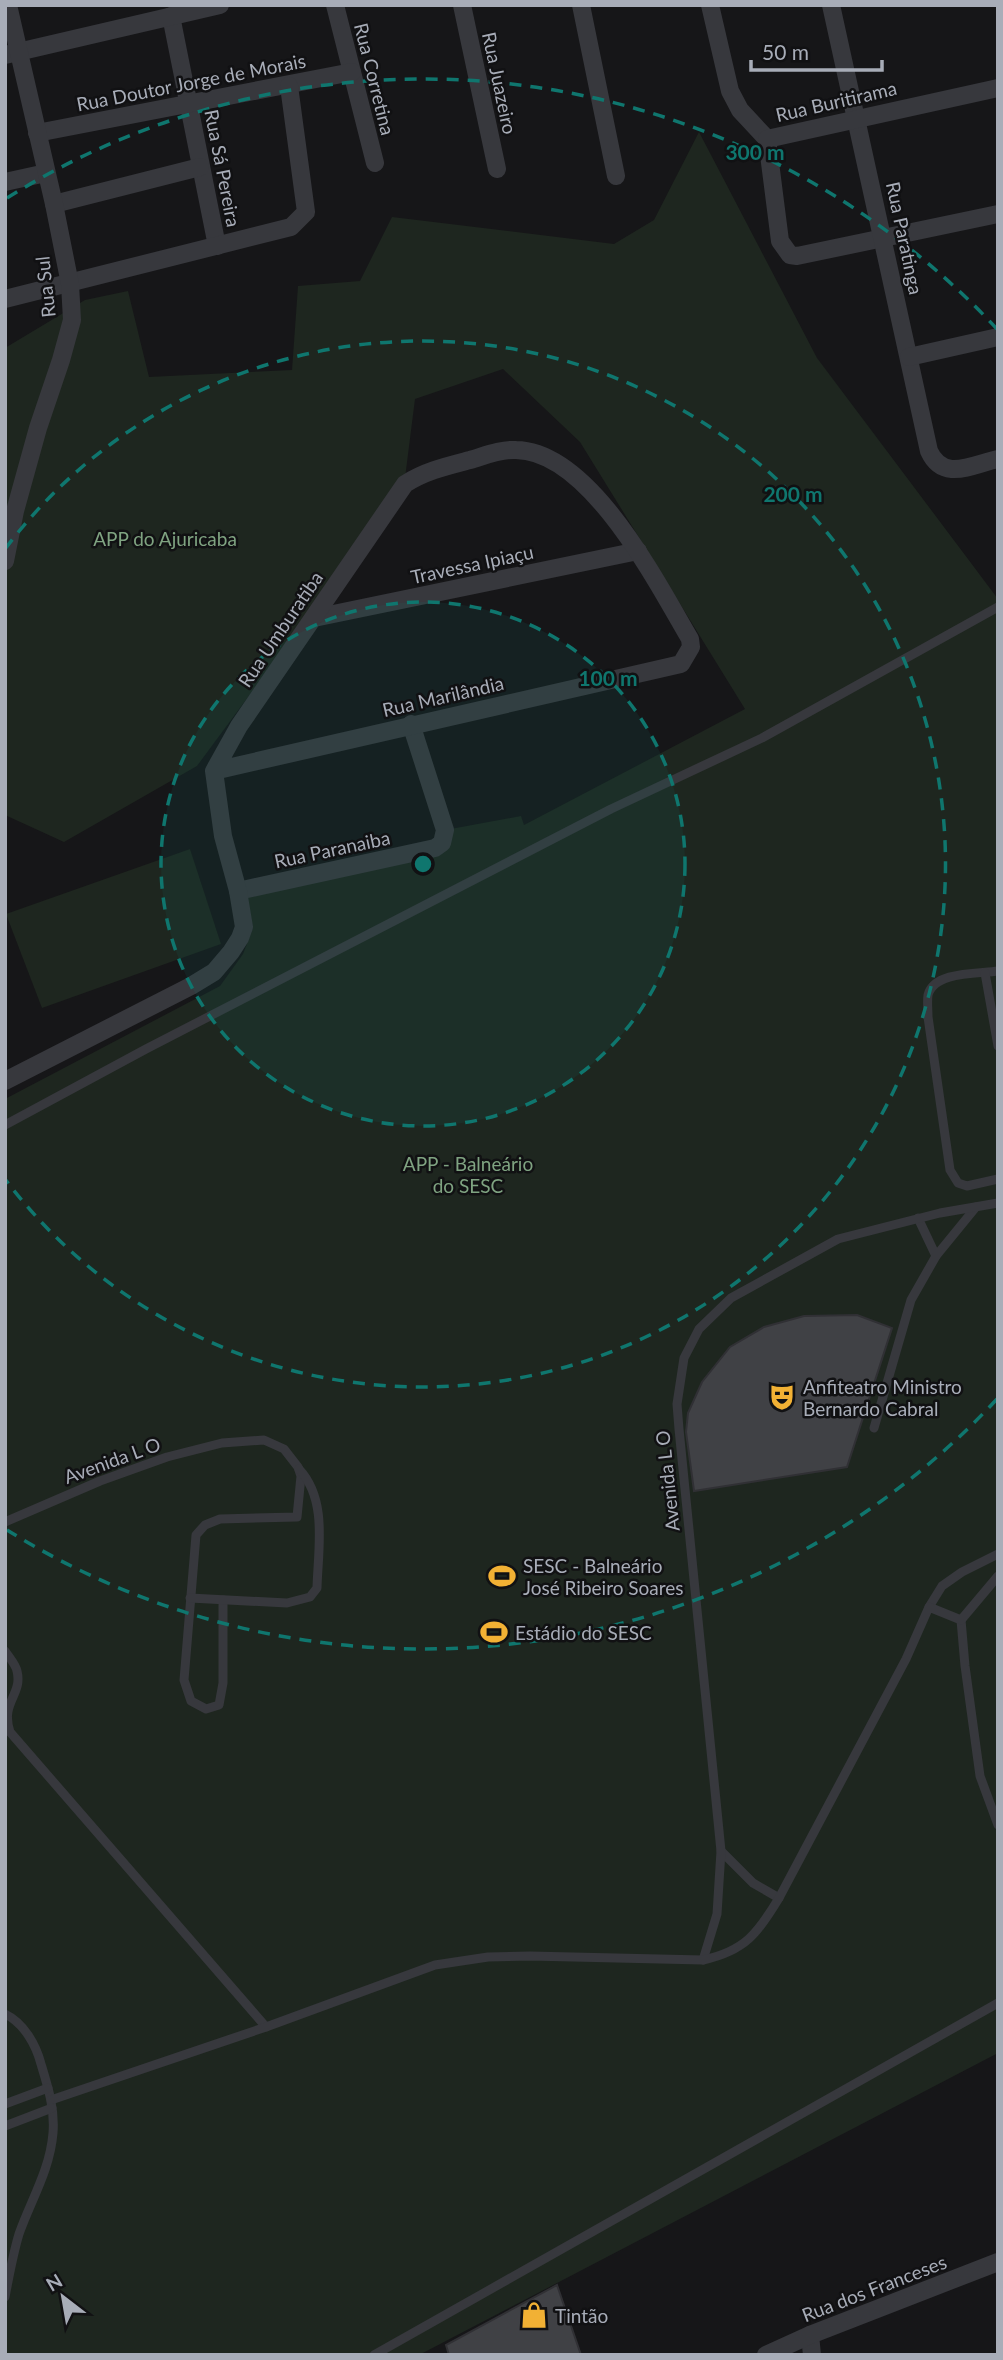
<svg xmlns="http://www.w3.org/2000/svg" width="1003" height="2360" font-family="Lato,sans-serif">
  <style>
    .green { fill: #1e261f }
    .building { fill: #404145; stroke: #303034; stroke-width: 2 }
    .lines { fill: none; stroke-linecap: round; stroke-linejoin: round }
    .lane { stroke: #37383d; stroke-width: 9 }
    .street { stroke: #37383d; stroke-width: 18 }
    .ring { fill: none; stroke: #0f766e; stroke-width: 3.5; stroke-dasharray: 12 9 }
    .labels { text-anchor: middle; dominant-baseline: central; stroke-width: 5; stroke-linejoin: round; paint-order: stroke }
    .street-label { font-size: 19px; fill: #a8adb8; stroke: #111113 }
    .park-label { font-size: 19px; fill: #7fa381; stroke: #111113 }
    .poi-label { font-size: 19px; fill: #a8adb8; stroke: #111113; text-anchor: start }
    .centre { fill: #0f766e; stroke: #111113; stroke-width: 3.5 }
    .ring-label { font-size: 21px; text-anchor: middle; font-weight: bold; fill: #0f766e; stroke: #111113; stroke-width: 5; stroke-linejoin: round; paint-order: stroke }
  </style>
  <rect width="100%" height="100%" fill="#161618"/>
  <g class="green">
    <path d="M699,132l118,226 181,241v1454l-579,302h-414v-1256l215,-113 23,-32 10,-26 -7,-39 189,-41 10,-18 76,-14 3,9 221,-116 -165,-267 -77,-73 -88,30 -11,87 -207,280 -133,76 -59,-27v-467l80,-48 43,-9 21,86 143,-7 6,-84 62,-5 32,-64 222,27 40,-24z"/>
    <path d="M190,849l31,95 -179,64 -36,-94z"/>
  </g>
  <g class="building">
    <path d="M857,1315l35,13 -45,139 -153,24 -8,-59 2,-19 14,-31 28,-35 34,-20 40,-11z"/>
    <path d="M557,2285l24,70h-132l-3,-10z"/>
  </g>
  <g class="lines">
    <g class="lane">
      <path d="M998,971c-20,3 -64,0 -70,24 -1,6 0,15 0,22l22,153 8,13 9,3 31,-7"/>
      <path d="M985,973l13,73"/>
      <path d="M5,1125l141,-76 465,-240 151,-71 236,-131"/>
      <path d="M918,1218l18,38"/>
      <path d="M874,1428l37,-128 25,-44 40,-49"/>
      <path d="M5,1522l95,-41 67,-24 55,-14 42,-3 20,9 14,18 3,9 -4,41 -77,2 -15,6 -9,10 -12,145 7,21 15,8 13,-4 4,-22v-83"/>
      <path d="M190,1598l97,5 23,-6 7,-9c1,-39 11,-88 -18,-119"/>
      <path d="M929,1607l13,-21 20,-14 36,-18"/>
      <path d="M961,1620l4,46 15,110 18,49"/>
      <path d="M5,1651c4,6 11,14 12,20 6,24 -17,31 -7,61l256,295"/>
      <path d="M721,1851l32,32 26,15"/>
      <path d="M703,1960l14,-46 4,-63 -42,-422 -2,-25 7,-46 15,-29 32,-31 107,-59 102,-26 58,-10"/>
      <path d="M5,2014c19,9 31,31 36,50 7,23 14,45 12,69 -3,37 -22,67 -34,101 -6,20 -10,42 -14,63"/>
      <path d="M51,2100l215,-73 169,-62 53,-8 42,-1 173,4c42,-9 55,-27 76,-62l127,-239 23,-52 32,13 37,-44"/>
      <path d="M5,2104l43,-16"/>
      <path d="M5,2126l47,-18"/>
      <path d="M374,2355l624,-352"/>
    </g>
    <g class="street">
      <path d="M335,5l40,158"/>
      <path d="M462,5l35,164"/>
      <path d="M581,5l35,171"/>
      <path d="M710,5l20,86 10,19 27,29 13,102 10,14 7,1 201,-42"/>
      <path d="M831,5l98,446c14,31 42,14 69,8"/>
      <path d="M171,16l46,230"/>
      <path d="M5,55l215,-50"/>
      <path d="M37,133l315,-61"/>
      <path d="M767,139l231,-51"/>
      <path d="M5,182l41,-9"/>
      <path d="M54,204l146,-37"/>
      <path d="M5,299l286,-72 15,-15 -17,-126"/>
      <path d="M909,357l89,-20"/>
      <path d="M5,561l10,-50 23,-83 23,-68 11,-40 -2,-36 -16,-80 -46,-199"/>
      <path d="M314,618l324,-67"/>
      <path d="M238,891l197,-43 7,-5 3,-13 -34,-106"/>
      <path d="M5,1081l186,-95 23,-14 17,-20 9,-14 4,-11 -6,-36 -15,-55 -9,-65 25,-45 166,-242c20,-13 42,-18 65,-24 14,-4 31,-11 46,-10 74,1 141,133 174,189l1,8 -10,17 -467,107"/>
      <path d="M810,2335l2,20"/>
      <path d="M766,2355l44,-20 188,-73"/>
    </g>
  </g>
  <circle cx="423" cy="864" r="262" fill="#0f766e" fill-opacity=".12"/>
  <g class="ring">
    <circle cx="423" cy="864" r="262"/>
    <path d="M5 549A523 523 0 1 1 5 1179"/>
    <path d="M997 1399A785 785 0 0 1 7 1530M7 198A785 785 0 0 1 997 329"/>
  </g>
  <defs>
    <symbol id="theatre-bare" viewBox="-9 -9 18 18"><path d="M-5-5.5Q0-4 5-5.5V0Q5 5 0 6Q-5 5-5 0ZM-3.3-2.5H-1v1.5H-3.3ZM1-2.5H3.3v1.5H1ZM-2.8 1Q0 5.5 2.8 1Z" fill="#f2b134" stroke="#111113" stroke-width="2.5" paint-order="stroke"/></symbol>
    <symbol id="stadium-bare" viewBox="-9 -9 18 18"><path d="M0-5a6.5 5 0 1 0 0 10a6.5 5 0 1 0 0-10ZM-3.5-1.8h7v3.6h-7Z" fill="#f2b134" stroke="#111113" stroke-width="2.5" paint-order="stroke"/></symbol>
    <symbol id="shop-bare" viewBox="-9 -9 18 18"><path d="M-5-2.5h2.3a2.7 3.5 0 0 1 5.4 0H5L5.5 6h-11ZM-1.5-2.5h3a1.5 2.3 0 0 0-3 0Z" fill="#f2b134" stroke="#111113" stroke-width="2.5" paint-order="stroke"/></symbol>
  </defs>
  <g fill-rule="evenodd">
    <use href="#theatre-bare" x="763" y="1378" width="38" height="38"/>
    <use href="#stadium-bare" x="483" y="1557" width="38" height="38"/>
    <use href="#stadium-bare" x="475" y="1613" width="38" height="38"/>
    <use href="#shop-bare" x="515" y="2296" width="38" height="38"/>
  </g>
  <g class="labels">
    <g class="street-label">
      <text transform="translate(375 79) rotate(76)">Rua Corretina</text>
      <text transform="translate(191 82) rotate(-11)">Rua Doutor Jorge de Morais</text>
      <text transform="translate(500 83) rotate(78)">Rua Juazeiro</text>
      <text transform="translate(836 101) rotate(-13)">Rua Buritirama</text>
      <text transform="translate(223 168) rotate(79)">Rua Sá Pereira</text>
      <text transform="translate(905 238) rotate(78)">Rua Paratinga</text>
      <text transform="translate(45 287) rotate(-96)">Rua Sul</text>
      <text transform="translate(472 564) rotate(-12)">Travessa Ipiaçu</text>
      <text transform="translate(280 629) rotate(-56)">Rua Umburatiba</text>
      <text transform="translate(443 696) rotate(-13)">Rua Marilândia</text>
      <text transform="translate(332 849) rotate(-12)">Rua Paranaiba</text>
      <text transform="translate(112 1460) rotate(-20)">Avenida L O</text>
      <text transform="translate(667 1481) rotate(-96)">Avenida L O</text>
      <text transform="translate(874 2288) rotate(-21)">Rua dos Franceses</text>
    </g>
    <g class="park-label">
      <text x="165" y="538">APP do Ajuricaba</text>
      <text x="468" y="1163">APP - Balneário<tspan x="468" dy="22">do SESC</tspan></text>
    </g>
    <g class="poi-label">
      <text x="803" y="1386">Anfiteatro Ministro<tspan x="803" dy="22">Bernardo Cabral</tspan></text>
      <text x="523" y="1565">SESC - Balneário<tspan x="523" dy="22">José Ribeiro Soares</tspan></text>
      <text x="515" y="1632">Estádio do SESC</text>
      <text x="555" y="2315">Tintão</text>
    </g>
  </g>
  <circle cx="423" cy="864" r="10" class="centre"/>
  <g class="ring-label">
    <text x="755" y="160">300 m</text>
    <text x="793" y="502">200 m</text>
    <text x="608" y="686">100 m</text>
  </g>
  <rect width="1003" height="2360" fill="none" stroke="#a8adb8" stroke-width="14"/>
  <g transform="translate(63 2297) rotate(329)" stroke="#111113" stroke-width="5" paint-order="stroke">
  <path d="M0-5L12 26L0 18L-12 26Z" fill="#a8adb8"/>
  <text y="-10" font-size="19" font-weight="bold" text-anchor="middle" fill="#a8adb8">N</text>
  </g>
  <path d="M751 60v10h131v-10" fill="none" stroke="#a8adb8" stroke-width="3.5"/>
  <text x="762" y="60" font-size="21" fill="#a8adb8" stroke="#111113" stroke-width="5" paint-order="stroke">50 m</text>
</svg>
